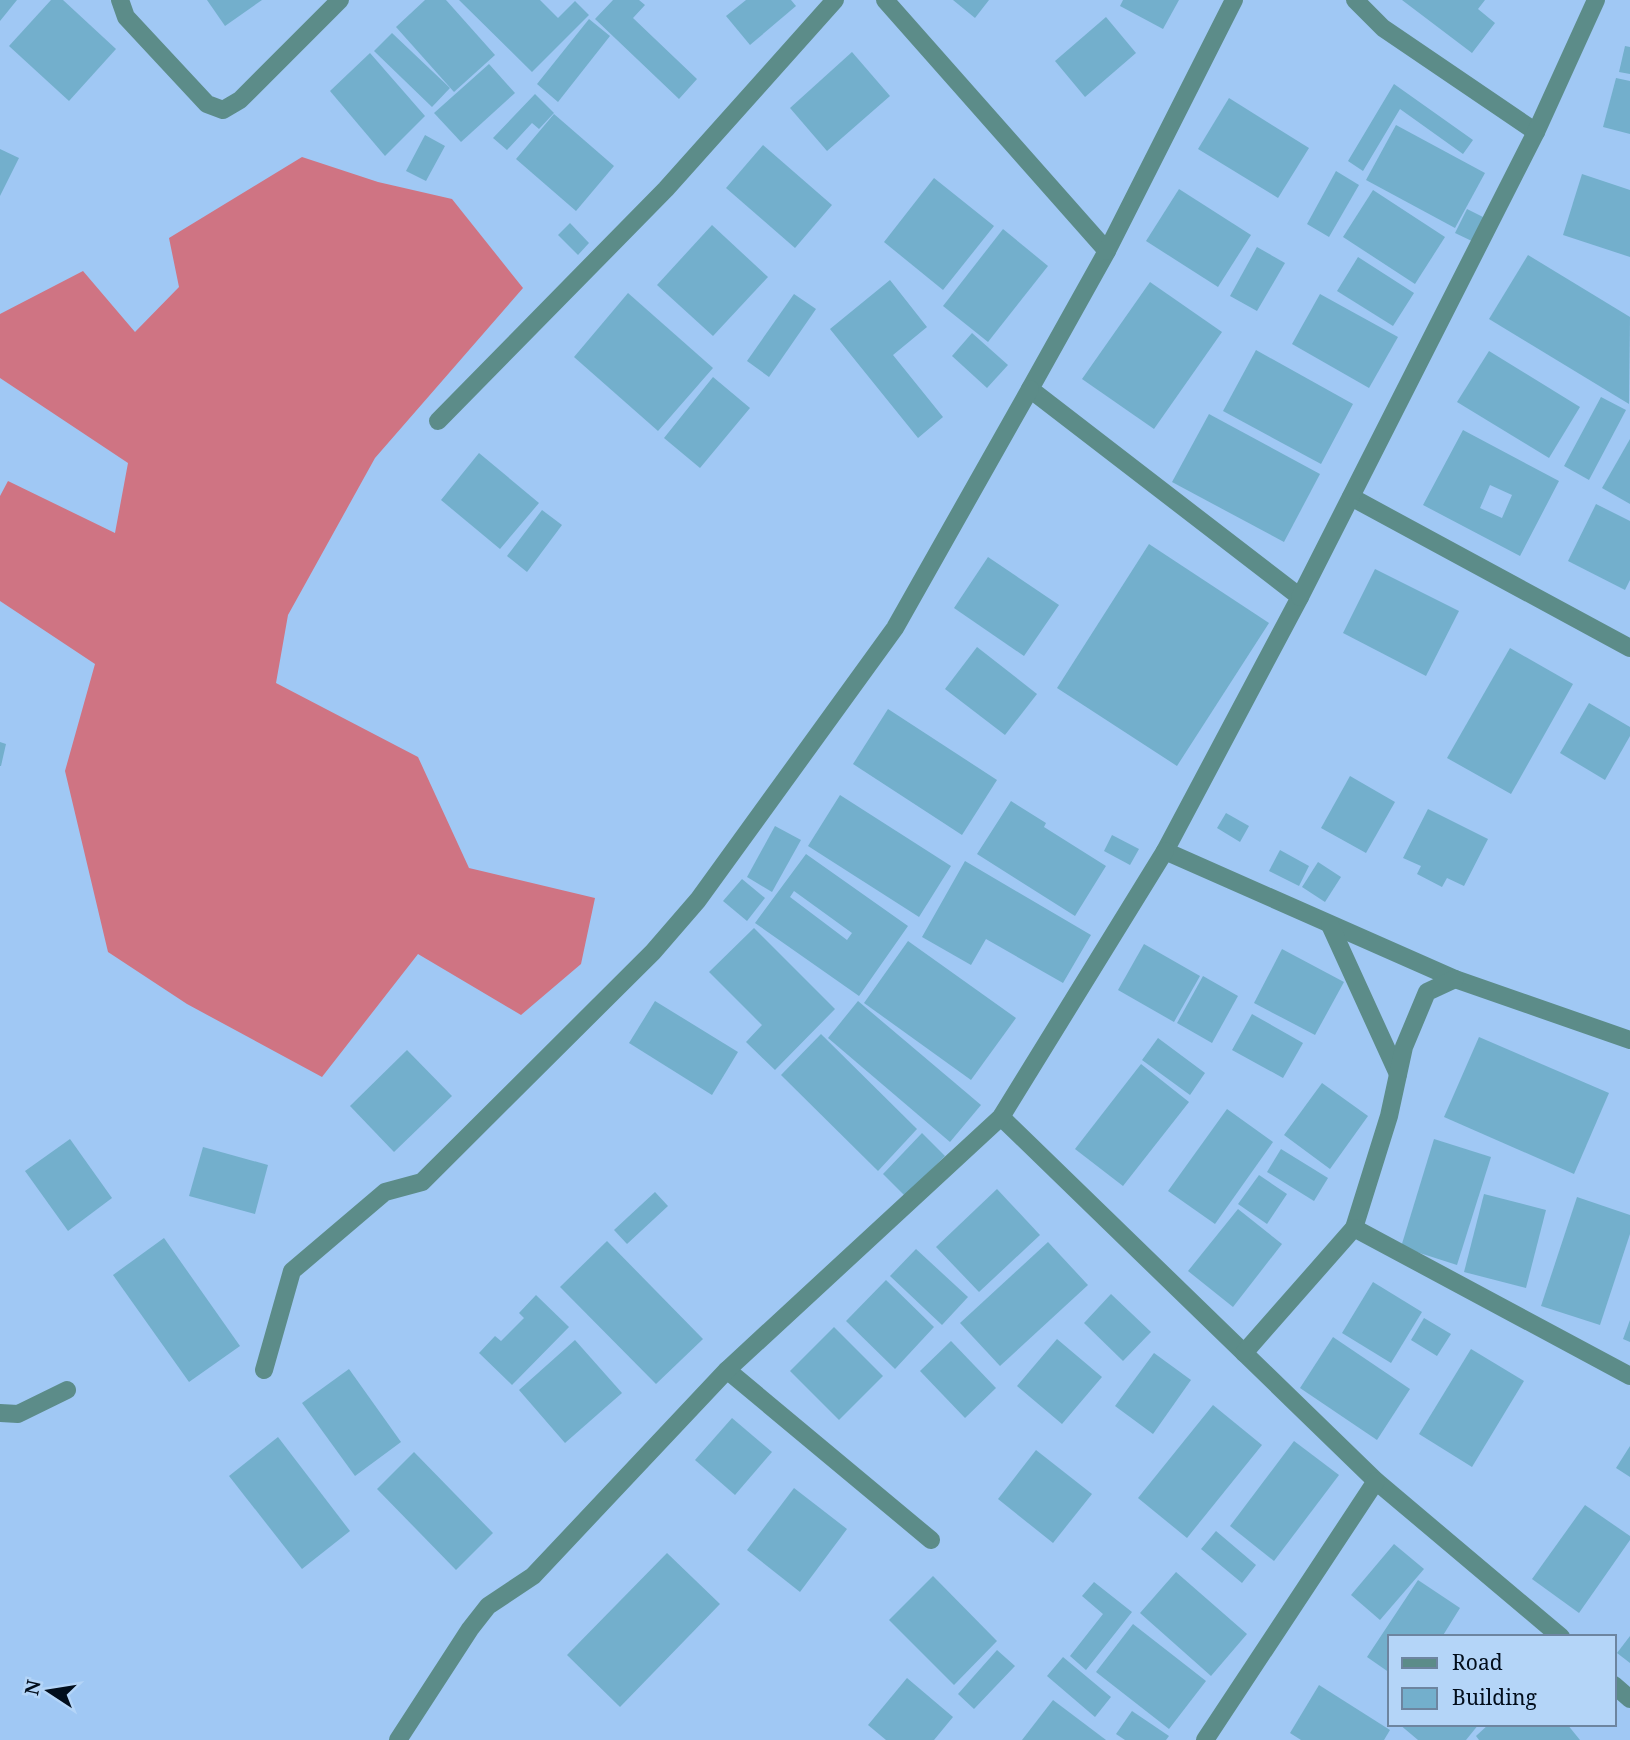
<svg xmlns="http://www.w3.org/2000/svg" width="1630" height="1740" font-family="'Noto Serif',serif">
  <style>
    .forest { fill: #cf7483 }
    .building { fill: #73afcc; fill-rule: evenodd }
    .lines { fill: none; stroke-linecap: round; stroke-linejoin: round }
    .minor { stroke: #5c8c89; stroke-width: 18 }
  </style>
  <rect width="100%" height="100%" fill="#a0c8f4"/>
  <path class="forest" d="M302,157l76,25 74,17 71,89 -148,170 -87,157 -12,68 142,74 51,111 126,30 -14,66 -60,51 -103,-61 -96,123 -135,-73 -79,-52 -43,-181 30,-107 -95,-63v-105l8,-15 107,52 13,-70 -128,-85v-64l83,-43 52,61 44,-45 -10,-49z"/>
  <g class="building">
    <path d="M0,0h17l-17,21z"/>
    <path d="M51,0h12l53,49 -47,52 -60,-55z"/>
    <path d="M207,0h55l-37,26z"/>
    <path d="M425,0h21l49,55 -41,37 -58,-65z"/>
    <path d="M459,0h81l18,18 17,-17 14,14 -57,57z"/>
    <path d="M613,0h26l6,5 -12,13 64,61 -18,20 -84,-80z"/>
    <path d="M746,0h45l5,6 -46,39 -24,-29z"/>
    <path d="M953,0h36l-14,18z"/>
    <path d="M1123,0h56l-16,29 -43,-23z"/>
    <path d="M1402,0h83l-7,9 17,14 -23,30z"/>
    <path d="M1106,17l30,36 -51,44 -30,-36z"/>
    <path d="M589,19l21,17 -52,66 -21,-18z"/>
    <path d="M392,33l58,55 -18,19 -58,-56z"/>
    <path d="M1625,46l5,1v27l-11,-2z"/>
    <path d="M852,52l38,44 -63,55 -37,-43z"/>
    <path d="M370,53l55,63 -40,40 -55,-65z"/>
    <path d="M489,64l26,29 -54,49 -27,-29z"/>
    <path d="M1616,78l14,3v53l-27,-7z"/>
    <path d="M1394,84l79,56 -10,14 -63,-45 -37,62 -15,-10z"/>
    <path d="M535,94l19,19 -15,16 -7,-6 -25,27 -14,-12z"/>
    <path d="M1229,98l80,50 -31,50 -80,-49z"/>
    <path d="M554,114l60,52 -38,45 -60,-52z"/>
    <path d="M1396,125l89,48 -30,55 -89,-48z"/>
    <path d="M425,135l20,11 -19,35 -20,-10z"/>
    <path d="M763,145l69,60 -37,43 -69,-60z"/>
    <path d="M0,149l19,9 -19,38z"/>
    <path d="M1336,171l23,14 -30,52 -22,-13z"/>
    <path d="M1582,174l48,16v67l-67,-22z"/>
    <path d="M934,178l60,48 -51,64 -59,-48z"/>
    <path d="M1179,189l72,46 -33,52 -72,-46z"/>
    <path d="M1373,190l72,47 -30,47 -72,-47z"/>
    <path d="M1467,209l20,10 -11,24 -21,-10z"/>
    <path d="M570,223l19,20 -11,12 -20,-20z"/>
    <path d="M712,225l56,52 -55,59 -56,-51z"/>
    <path d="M1003,229l45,37 -60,76 -45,-36z"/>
    <path d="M1257,247l28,16 -28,48 -27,-15z"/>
    <path d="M1528,255l102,62 -1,87 -140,-85z"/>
    <path d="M1358,257l56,36 -21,33 -56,-35z"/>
    <path d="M890,280l37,47 -34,28 50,62 -25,21 -88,-109z"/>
    <path d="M1150,282l72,50 -68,97 -72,-50z"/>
    <path d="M628,293l85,75 -55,63 -84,-74z"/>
    <path d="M794,294l22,15 -47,68 -22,-16z"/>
    <path d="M1320,294l78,43 -29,51 -77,-44z"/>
    <path d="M972,333l36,32 -21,23 -35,-32z"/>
    <path d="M1256,350l97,54 -32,60 -98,-53z"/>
    <path d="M1489,351l91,56 -31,51 -92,-56z"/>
    <path d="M713,377l37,31 -50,60 -36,-30z"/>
    <path d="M1601,397l25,13 -37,70 -25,-14z"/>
    <path d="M1209,414l111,60 -36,68 -112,-60z"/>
    <path d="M1463,430l96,51 -39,75 -97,-51zM1490,485l22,10 -10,23 -22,-10z"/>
    <path d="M1630,439v65l-28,-16z"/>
    <path d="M479,453l60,50 -39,46 -59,-49z"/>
    <path d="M1596,504l34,17v59l-5,10 -57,-29z"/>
    <path d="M542,510l20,15 -35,47 -20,-16z"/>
    <path d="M1149,544l120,79 -92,143 -120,-78z"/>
    <path d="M988,557l71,48 -35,51 -70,-48z"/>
    <path d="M1375,569l84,42 -33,65 -83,-43z"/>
    <path d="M977,647l60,47 -32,41 -60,-46z"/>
    <path d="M1510,648l63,36 -62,110 -64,-36z"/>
    <path d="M1589,703l41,24v9l-25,44 -45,-27z"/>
    <path d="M888,709l109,71 -35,55 -109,-71z"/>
    <path d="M0,742l6,2 -5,22h-1z"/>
    <path d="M1350,776l45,26 -29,51 -45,-25z"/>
    <path d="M840,795l111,71 -32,51 -111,-71z"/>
    <path d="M1011,801l35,22 -2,4 62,39 -31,50 -98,-62z"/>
    <path d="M1428,809l60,30 -24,47 -17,-8 -5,9 -25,-13 4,-8 -18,-8z"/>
    <path d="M1226,813l23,13 -9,16 -23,-14z"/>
    <path d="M775,826l26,14 -29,52 -25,-15z"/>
    <path d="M1112,835l27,14 -9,16 -26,-14z"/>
    <path d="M1280,850l29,16 -10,20 -30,-15z"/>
    <path d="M806,854l102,72 -49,70 -104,-73zM794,891l58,42 -5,7 -57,-43z"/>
    <path d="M965,861l126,74 -28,48 -77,-44 -15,26 -49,-28z"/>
    <path d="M1318,862l23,15 -16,25 -23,-15z"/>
    <path d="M742,879l23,19 -18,23 -24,-20z"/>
    <path d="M754,928l81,81 -60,61 -29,-28 16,-17 -53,-53z"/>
    <path d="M908,941l108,77 -45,62 -107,-77z"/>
    <path d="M1144,944l56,32 -26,46 -56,-32z"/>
    <path d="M1282,949l62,33 -29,53 -61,-32z"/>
    <path d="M1203,976l35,20 -26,47 -35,-20z"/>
    <path d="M655,1001l83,51 -26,43 -83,-52z"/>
    <path d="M858,1001l123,104 -31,37 -122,-104z"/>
    <path d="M1252,1014l51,29 -20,35 -51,-28z"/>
    <path d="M821,1034l96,95 -39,42 -97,-96z"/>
    <path d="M1479,1037l130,56 -35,81 -130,-57z"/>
    <path d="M1158,1038l47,35 -15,22 -48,-35z"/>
    <path d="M407,1050l45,46 -58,56 -44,-46z"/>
    <path d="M1141,1064l48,38 -66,84 -48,-37z"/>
    <path d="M1322,1083l46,33 -38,53 -46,-34z"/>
    <path d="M1227,1109l46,33 -58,82 -47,-33z"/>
    <path d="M922,1133l23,23 -40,40 -22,-22z"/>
    <path d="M70,1139l42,59 -44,33 -43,-60z"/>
    <path d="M1434,1139l57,18 -34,108 -56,-18z"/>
    <path d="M203,1147l65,18 -13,49 -66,-18z"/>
    <path d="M1281,1149l47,29 -14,23 -47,-29z"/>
    <path d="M1259,1175l28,19 -20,30 -29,-20z"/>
    <path d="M997,1189l43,46 -61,57 -43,-45z"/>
    <path d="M655,1192l13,14 -41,38 -13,-14z"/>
    <path d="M1484,1194l62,16 -20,78 -62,-16z"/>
    <path d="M1577,1197l53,18v19l-30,91 -59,-19z"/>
    <path d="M1238,1209l44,35 -49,63 -45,-36z"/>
    <path d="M164,1238l76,108 -51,36 -76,-107z"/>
    <path d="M607,1241l96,98 -47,45 -96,-97z"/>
    <path d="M1048,1242l40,43 -88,81 -40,-43z"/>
    <path d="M916,1249l52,48 -26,28 -52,-49z"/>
    <path d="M886,1280l48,47 -39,42 -49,-48z"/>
    <path d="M1373,1282l49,30 -31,51 -49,-30z"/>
    <path d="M1111,1294l40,38 -28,29 -39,-38z"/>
    <path d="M536,1295l33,32 -57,58 -33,-32 16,-17 6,5 23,-23 -5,-5z"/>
    <path d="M1424,1318l27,16 -14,22 -26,-16z"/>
    <path d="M1630,1320v22l-7,-3z"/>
    <path d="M834,1327l49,49 -44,44 -49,-49z"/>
    <path d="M1333,1337l77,52 -33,51 -77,-52z"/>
    <path d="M1057,1339l45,38 -40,47 -45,-38z"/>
    <path d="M575,1340l47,53 -57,50 -46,-53z"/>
    <path d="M951,1341l45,47 -31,30 -45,-47z"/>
    <path d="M1471,1349l53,32 -52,86 -53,-33z"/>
    <path d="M1154,1353l37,27 -38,54 -38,-28z"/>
    <path d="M349,1369l52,73 -46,34 -53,-73z"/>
    <path d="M1213,1405l49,40 -75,93 -49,-40z"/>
    <path d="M732,1418l40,34 -37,43 -40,-35z"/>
    <path d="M278,1437l72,94 -48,38 -73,-93z"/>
    <path d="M1294,1441l45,34 -65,86 -44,-35z"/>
    <path d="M1630,1446v31l-14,-9z"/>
    <path d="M1036,1450l56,44 -39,49 -55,-44z"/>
    <path d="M414,1452l79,81 -37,37 -79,-81z"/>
    <path d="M794,1488l53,41 -47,63 -53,-42z"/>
    <path d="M1585,1505l45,31v4l-51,73 -47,-34z"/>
    <path d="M1216,1531l40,34 -14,18 -41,-34z"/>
    <path d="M1394,1544l30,25 -44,51 -29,-25z"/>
    <path d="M667,1553l53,51 -100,103 -53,-52z"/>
    <path d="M1176,1572l71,62 -36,42 -71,-63z"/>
    <path d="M933,1576l64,65 -43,44 -65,-65z"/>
    <path d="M1418,1580l42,28 -18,29h-52v36l-23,-16z"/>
    <path d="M1094,1582l38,30 -46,58 -16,-14 33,-42 -21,-18z"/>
    <path d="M1133,1624l73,57 -37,48 -73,-57z"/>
    <path d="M1630,1636v27l-13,-10z"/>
    <path d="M997,1650l18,16 -41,43 -16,-15z"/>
    <path d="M1063,1657l48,40 -16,20 -48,-41z"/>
    <path d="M907,1678l46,39 -19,23h-48l-18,-15z"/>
    <path d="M1319,1685l71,45 -6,10h-83l-11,-7z"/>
    <path d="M1053,1700l53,40h-84z"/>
    <path d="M1132,1711l37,25 -3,4h-41l-9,-6z"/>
    <path d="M1399,1724h80l-13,16h-48z"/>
    <path d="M1489,1724h78l13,16h-101l-3,-4z"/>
  </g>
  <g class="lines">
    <g class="minor">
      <path d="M120,0l6,17 81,87 16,6 17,-10 100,-100"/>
      <path d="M885,0l222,251 -77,138 270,208 -135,254 290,128 175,61"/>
      <path d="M1355,0l28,28 153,104"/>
      <path d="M1107,251l127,-251"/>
      <path d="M438,421l228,-232 169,-189"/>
      <path d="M1351,497l279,151"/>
      <path d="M1300,597l236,-465 60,-132"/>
      <path d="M1330,925l68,149"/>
      <path d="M1001,1117l375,364 185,156"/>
      <path d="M1354,1228l35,-112 15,-69 23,-55 28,-13"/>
      <path d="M1244,1353l110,-125 276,148"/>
      <path d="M264,1370l28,-99 93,-79 37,-10 231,-230 45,-52 197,-272 135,-239"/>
      <path d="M727,1370l204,170"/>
      <path d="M0,1413l18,1 49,-24"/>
      <path d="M1614,1685l16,14"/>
      <path d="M398,1740l72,-111 18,-23 45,-30 194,-206 274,-253 164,-266"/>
      <path d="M1205,1740l171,-259"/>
    </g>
  </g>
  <rect x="1388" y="1635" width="228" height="91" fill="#b4d5f8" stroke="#6d85a0" stroke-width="2"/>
  <rect x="1402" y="1658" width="35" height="10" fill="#5c8c89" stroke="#6d85a0" stroke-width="2"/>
  <text x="1452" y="1670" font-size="21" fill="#020e1c">Road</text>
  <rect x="1402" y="1688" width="35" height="21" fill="#73afcc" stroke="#6d85a0" stroke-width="2"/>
  <text x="1452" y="1705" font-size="21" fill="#020e1c">Building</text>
  <g transform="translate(49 1691) rotate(282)" stroke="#b4d5f8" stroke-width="5" paint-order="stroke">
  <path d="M0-5L12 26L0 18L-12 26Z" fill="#020e1c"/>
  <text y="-10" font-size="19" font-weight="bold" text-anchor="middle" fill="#020e1c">N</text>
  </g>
</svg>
